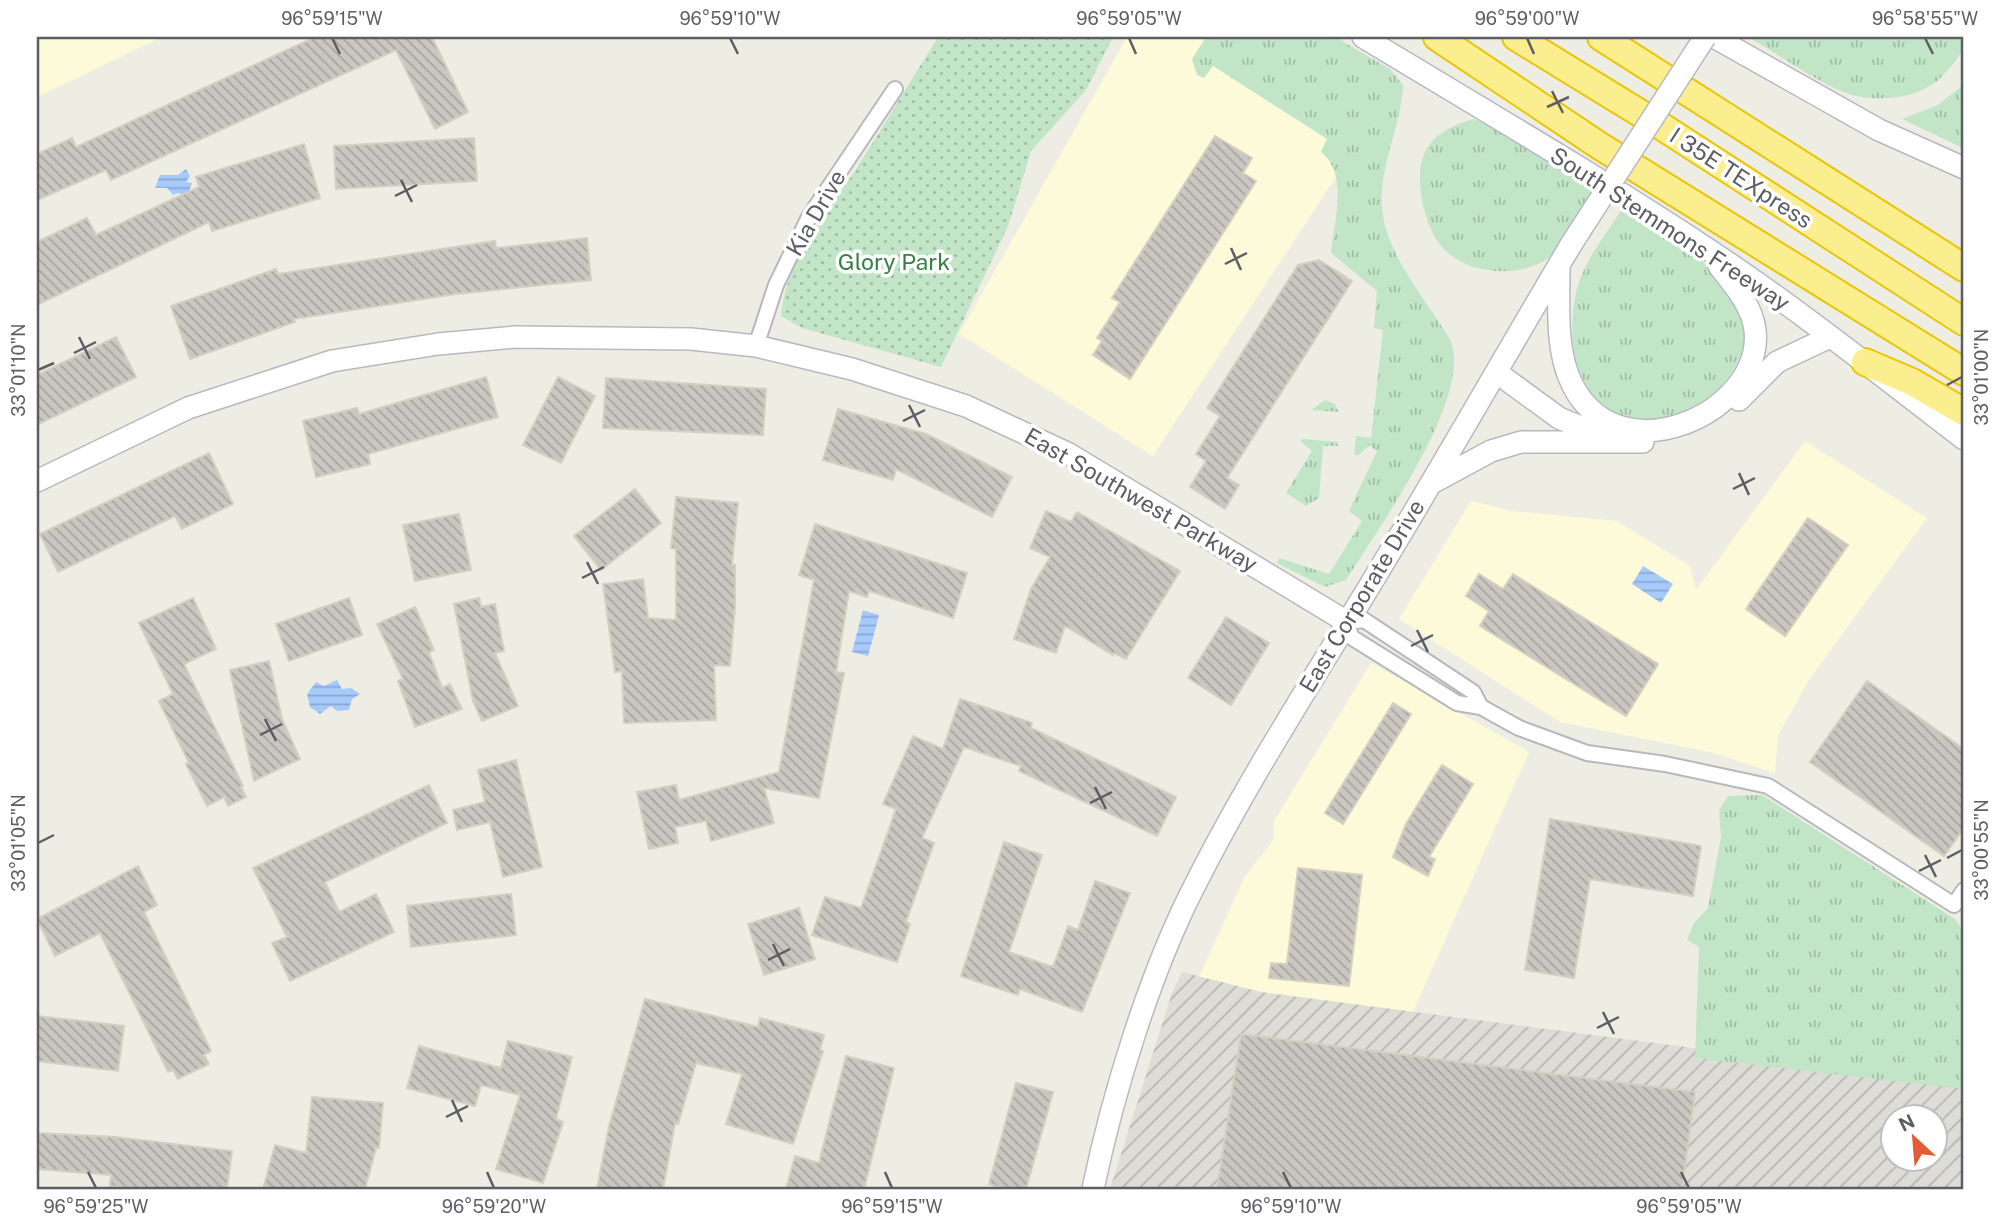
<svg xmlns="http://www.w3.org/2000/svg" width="2001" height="1226" font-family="'Public Sans',sans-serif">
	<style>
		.commercial { fill: #fdfada }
		.industrial { fill: url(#industrial-furrows); fill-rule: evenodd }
		.grass { fill: url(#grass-tufts) }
		.park { fill: url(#park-dots) }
		.water { fill: url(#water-rules) }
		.building { fill: url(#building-back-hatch); stroke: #d3d0c2; stroke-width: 2 }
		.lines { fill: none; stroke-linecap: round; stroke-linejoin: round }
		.street-casing { stroke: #b6b8be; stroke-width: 18 }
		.secondary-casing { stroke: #b7b9c0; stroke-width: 24 }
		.highway-casing { stroke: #ebc507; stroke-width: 30 }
		.street { stroke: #fff; stroke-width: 14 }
		.secondary { stroke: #fff; stroke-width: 21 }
		.highway { stroke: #faee8f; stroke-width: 26 }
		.secondary-bridge-casing { stroke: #b7b9c0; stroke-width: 24; stroke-linecap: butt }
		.secondary-bridge { stroke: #fff; stroke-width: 21 }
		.ticks { fill: none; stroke: #5c5e64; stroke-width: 2.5 }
		.labels { text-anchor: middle; stroke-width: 7; stroke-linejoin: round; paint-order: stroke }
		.street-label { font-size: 23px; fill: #5c5e64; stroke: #fff }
		.park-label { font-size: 23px; fill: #368045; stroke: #fff }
		.neatline { fill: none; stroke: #5c5e64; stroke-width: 2.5 }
		.ticks-label { font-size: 18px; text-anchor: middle; fill: #5c5e64 }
	</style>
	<defs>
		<pattern id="industrial-furrows" width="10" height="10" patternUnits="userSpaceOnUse" patternTransform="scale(1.75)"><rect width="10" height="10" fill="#dddcd6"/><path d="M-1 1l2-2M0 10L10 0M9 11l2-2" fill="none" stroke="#b6b6b1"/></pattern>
		<pattern id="grass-tufts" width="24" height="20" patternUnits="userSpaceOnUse" patternTransform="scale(1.75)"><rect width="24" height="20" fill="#c1e5c6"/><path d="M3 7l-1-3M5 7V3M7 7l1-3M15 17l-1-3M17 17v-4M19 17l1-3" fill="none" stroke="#a0bda4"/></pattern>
		<pattern id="park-dots" width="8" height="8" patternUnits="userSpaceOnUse" patternTransform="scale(1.75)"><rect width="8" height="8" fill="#c1e5c6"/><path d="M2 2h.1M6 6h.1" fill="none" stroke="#a0bda4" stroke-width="1.8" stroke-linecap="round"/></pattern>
		<pattern id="water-rules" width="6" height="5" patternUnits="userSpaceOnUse" patternTransform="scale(1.75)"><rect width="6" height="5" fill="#a6cafc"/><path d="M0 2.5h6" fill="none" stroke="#8aa7d0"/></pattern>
		<pattern id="building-back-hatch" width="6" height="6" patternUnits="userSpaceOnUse" patternTransform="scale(1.75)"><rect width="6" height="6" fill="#cac7c1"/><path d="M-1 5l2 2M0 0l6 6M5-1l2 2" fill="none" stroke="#a7a5a0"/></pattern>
	</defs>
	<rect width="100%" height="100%" fill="#eeede4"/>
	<path class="commercial" d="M37,37H162L37,97Z
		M1127,37H1217L1370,125L1153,456L959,334Z
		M1805,441L1927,518L1809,680L1778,735L1775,773L1710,752L1560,722L1399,619L1471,501L1512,511L1617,521L1690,566L1696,590Z
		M1371,663L1529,752L1413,1012L1261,992L1199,977L1244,878L1274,839V821Z"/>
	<path class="industrial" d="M1182,972L1261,992L1964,1083V1189H1110L1172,993ZM1892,1118H1934V1160H1892Z"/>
	<path class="grass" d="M1206,37H1335L1390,69L1403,85C1401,132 1374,173 1384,221C1392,257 1417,289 1437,319C1441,326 1448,334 1451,342C1473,397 1376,532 1346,580L1325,587L1277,563L1279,558L1329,574L1362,521L1349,511L1377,451L1369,445L1358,456L1354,454L1356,436L1371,438L1383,330L1374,328L1377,291L1331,253C1334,221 1349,174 1321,152L1327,139L1213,66L1204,78L1197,75L1192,59Z
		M1748,37H1964C1964,53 1956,61 1945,73C1926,97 1886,102 1856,96C1826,89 1777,53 1748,37Z
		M1964,84L1963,148L1902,119L1938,105Z
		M1474,119L1502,132L1594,190C1582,211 1570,243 1550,257C1519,280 1461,275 1438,242C1423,220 1413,175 1426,150C1435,133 1457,123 1474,119Z
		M1622,209C1661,232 1704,255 1733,291C1772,341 1716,408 1667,424C1660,426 1648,423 1641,422C1633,421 1621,422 1614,418C1611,416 1606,410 1603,407C1573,377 1567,334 1576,293C1583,262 1605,236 1622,209Z
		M1325,400L1335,404L1339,412L1311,410Z
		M1303,439L1338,442V446H1323L1319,498L1306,506L1286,493L1312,451L1300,441Z
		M1762,795L1955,919L1964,932V1089L1695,1058L1699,947L1687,940L1694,923L1708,908L1721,837L1719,810L1728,796Z"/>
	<path class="park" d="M938,37H1113L1086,90L1031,151L1008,226L941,367L802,328L781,316C786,259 826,215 856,169C884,126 910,81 938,37Z"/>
	<path class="water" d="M186,169L190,176L186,182L192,183L187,197L178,193L173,195L167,188H155L160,175H178Z
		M1643,566L1673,584L1661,603L1632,584Z
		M863,610L879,615L868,656L852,652Z
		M337,680L342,689L351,688L360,694L352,699L349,710L337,711L331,706L320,714L310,707L307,694L316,682L324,686Z"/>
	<path class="building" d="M315,37H432L468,112L435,129L396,50L111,180L106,170L37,200V154L72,138L76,147Z
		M1215,136L1252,158L1243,173L1256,181L1130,379L1093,355L1102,341L1097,338L1120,302L1112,298Z
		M474,138L477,181L336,189L334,146Z
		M304,144L320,198L212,231L209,222L37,305V242L87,218L96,235L199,187L196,177Z
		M587,238L591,280L456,294L294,319L295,322L190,359L171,306L276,269L278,274L495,241L496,248Z
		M1319,260L1352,281L1227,478L1239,485L1225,509L1190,487L1206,461L1196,454L1220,416L1207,408L1298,265Z
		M116,337L136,377L37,425V375Z
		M486,377L498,417L368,454L370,464L316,477L303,421L357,408L359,414Z
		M558,377L595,396L561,463L523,445Z
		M606,378L766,389L763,435L603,428Z
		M838,409L926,434L1012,477L992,517L896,469L893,480L823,460Z
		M209,453L233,504L182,529L175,516L58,572L40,534Z
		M635,489L661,523L601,570L574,536Z
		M676,497L738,503L732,565H735V607L730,666L714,665L716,720L624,723L622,671L615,672L603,584L643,579L648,618L676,620V549L671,548Z
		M1046,511L1071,522L1077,512L1180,571L1126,659L1114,653L1113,655L1065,626L1056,653L1014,639L1031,589L1050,557L1030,548Z
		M459,514L471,570L415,581L403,525Z
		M1808,518L1848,545L1785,636L1746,609Z
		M815,524L967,573L953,618L869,591L867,597L849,591L836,672L844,673L819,798L764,788L774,823L711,841L706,821L675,827L678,843L649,849L637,792L676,785L679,800L779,772L814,580L799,575Z
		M1479,574L1503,589L1513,574L1658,664L1626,716L1480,626L1489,611L1466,596Z
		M193,598L216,649L184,664L243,786L241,787L246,797L228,806L224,797L207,806L186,764L189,763L159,701L173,694L139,623Z
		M349,598L362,635L289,661L276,624Z
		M479,598L481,607L495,604L504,651L495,653L518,706L482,721L473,701L454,604Z
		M415,607L434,650L429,652L442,688L450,684L462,709L415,727L398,681L403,679L377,624Z
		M1226,617L1269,643L1231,705L1188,678Z
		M269,661L282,719L300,759L254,781L230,670Z
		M1867,681L1964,749V828L1944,856L1810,762Z
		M960,699L1032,723L1031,728L1176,797L1157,836L1019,771L1021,766L964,747L922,838L934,843L906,922L910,924L897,962L812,935L825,897L861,908L896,809L883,804L913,736L943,749Z
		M1393,703L1411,714L1343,824L1325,813Z
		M516,760L542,867L503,877L490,822L457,830L453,810L485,802L478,770Z
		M1442,765L1473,784L1429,857L1435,859L1428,876L1393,857L1406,824Z
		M429,785L447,823L325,882L339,912L376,894L394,932L290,981L272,943L287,937L253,868Z
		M1550,819L1701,846L1693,896L1590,879L1574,978L1525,970Z
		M1004,842L1042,855L1009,952L1053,967L1068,926L1078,930L1095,881L1130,893L1082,1012L1020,989L1018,995L961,976Z
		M138,866L157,905L144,912L211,1051L204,1055L209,1064L178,1079L173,1070L168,1072L100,933L55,956L37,919Z
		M1298,868L1362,875L1349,986L1269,978L1271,963L1287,964Z
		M511,894L516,935L411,947L407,906Z
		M799,908L815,959L764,975L748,924Z
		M645,999L758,1027L760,1018L824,1035L820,1050L823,1051L793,1144L726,1124L742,1074L696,1063L678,1124L675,1123L663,1189H597L609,1126Z
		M37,1016L124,1026L118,1071L37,1061Z
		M1241,1034L1695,1092L1682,1189H1217Z
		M508,1041L572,1057L556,1119L563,1122L543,1183L496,1169L520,1095L481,1085L475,1106L407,1088L419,1046L501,1068Z
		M846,1056L894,1068L864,1189H786L795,1156L819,1163Z
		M1016,1083L1053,1092L1026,1189H1005L989,1184Z
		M312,1097L383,1103L379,1148H376L365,1189H263L275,1145L306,1153Z
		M37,1133L116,1137L232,1151L227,1189H139L110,1186L111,1175L37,1169Z"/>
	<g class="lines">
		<defs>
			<path id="street" d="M756,346L776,285L809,217L895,89
				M1481,707L1473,692L1364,620L1347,622L1351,637L1457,703L1481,707L1519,728L1587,753L1665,764L1768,786L1954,905L1964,890"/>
			<path id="secondary" d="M1363,37C1477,106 1592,173 1703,246C1793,305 1878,373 1964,439
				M1714,37L1879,130L1964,168
				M1559,267C1559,304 1555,350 1572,384C1619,479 1764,412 1755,330C1752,305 1733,284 1719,266
				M1496,372L1559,418L1605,437
				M1739,400L1777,362L1830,337
				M37,481L188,408L332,361L438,344L515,337L691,339L756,346L852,369L966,406L1069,454L1347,622
				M1432,483L1491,451L1521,442H1643
				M1093,1189C1113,1093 1150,972 1195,885C1252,772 1322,666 1387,557C1450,453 1510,347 1572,243"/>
			<path id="highway" d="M1437,37L1600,146L1964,372
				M1516,37L1661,126L1964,322
				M1601,37L1964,268
				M1865,362L1912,382L1964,412"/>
		</defs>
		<use href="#street" class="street-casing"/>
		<use href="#secondary" class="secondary-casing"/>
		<use href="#highway" class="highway-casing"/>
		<use href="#street" class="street"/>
		<use href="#secondary" class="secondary"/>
		<use href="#highway" class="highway"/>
		<defs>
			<path id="secondary-bridge" d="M1572,243L1705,37"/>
		</defs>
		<use href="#secondary-bridge" class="secondary-bridge-casing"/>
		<use href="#secondary-bridge" class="secondary-bridge"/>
	</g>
	<path class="ticks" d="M332,38L340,54M730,38L738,54M1129,38L1136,54M1527,38L1534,54M1925,38L1933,54M1552,91L1563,113M1547,107L1569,97M401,180L412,202M395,196L417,185M1231,248L1241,270M1225,264L1247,253M79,337L90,359M74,353L96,342M38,370L54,363M1947,385L1962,377M909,405L920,427M903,421L925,410M1739,473L1749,495M1733,489L1755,478M587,562L598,584M582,578L604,567M1417,630L1428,652M1411,646L1433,635M265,719L276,741M260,735L282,724M1095,787L1106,809M1090,803L1112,792M38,843L54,835M1925,855L1936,877M1947,858L1962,850M1919,871L1941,860M773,944L784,966M768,960L790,949M1603,1012L1614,1034M1597,1028L1619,1017M452,1100L462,1122M446,1117L468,1106M88,1172L96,1188M487,1172L494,1188M885,1172L892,1188M1283,1172L1291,1188M1681,1172L1689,1188"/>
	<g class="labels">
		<g class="street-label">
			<text transform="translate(1741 178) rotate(33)" y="8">I 35E TEXpress</text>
			<text transform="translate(816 213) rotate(-60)" y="8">Kia Drive</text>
			<text transform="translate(1670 229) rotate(33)" y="8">South Stemmons Freeway</text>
			<text transform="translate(1141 500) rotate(30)" y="8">East Southwest Parkway</text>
			<text transform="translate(1362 596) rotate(-59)" y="8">East Corporate Drive</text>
		</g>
		<g class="park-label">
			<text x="894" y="270">Glory Park</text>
		</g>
	</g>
	<rect width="2001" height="1226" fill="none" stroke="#ffffff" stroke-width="77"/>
	<g transform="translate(1914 1138) rotate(334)"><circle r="33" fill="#ffffff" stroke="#bebfc1" stroke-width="2"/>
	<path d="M0-5L12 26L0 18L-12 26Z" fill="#e45c34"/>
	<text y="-10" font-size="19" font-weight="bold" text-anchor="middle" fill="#5c5e64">N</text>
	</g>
	<rect x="38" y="38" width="1924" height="1150" class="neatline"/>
	<g class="ticks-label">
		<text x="332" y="25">96°59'15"W</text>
		<text x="730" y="25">96°59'10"W</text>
		<text x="1129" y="25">96°59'05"W</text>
		<text x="1527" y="25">96°59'00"W</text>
		<text x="1925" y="25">96°58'55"W</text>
		<text transform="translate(19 370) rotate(-90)" y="6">33°01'10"N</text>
		<text transform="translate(1982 377) rotate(-90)" y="6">33°01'00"N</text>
		<text transform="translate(19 843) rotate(-90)" y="6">33°01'05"N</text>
		<text transform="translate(1982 850) rotate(-90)" y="6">33°00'55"N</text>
		<text x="96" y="1213">96°59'25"W</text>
		<text x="494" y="1213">96°59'20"W</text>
		<text x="892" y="1213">96°59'15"W</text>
		<text x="1291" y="1213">96°59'10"W</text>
		<text x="1689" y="1213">96°59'05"W</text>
	</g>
</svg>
